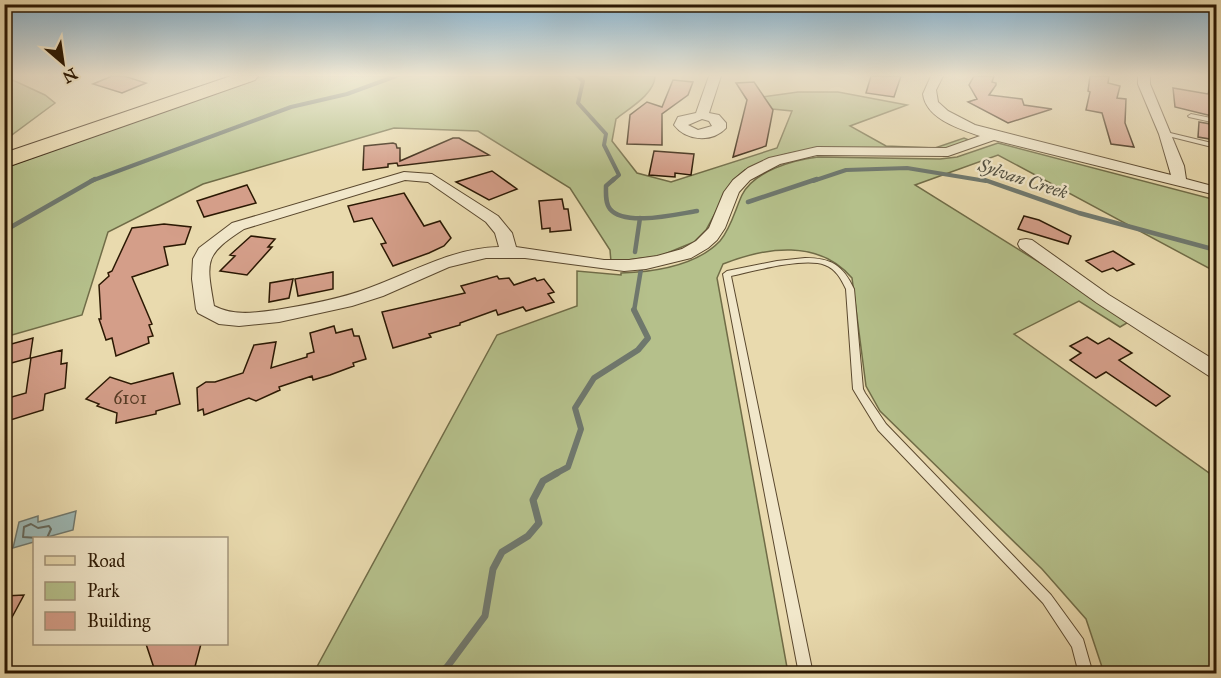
<svg xmlns="http://www.w3.org/2000/svg" width="1221" height="678" font-family="'IM FELL Great Primer',serif">
	<style>
		.green { fill: #b5c08b; stroke: #706c47; stroke-width: 1.5 }
		.water { fill: #9cb8b5; stroke: #6f786e; stroke-width: 1.5 }
		.lines { fill: none; stroke-linecap: round; stroke-linejoin: round }
		.shore { stroke: #64685c; stroke-width: 2 }
		.stream-far3 { stroke: #6f786e; stroke-width: 4 }
		.stream-far2 { stroke: #6f786e; stroke-width: 4.5 }
		.stream-far1 { stroke: #6f786e; stroke-width: 6 }
		.stream { stroke: #6f786e; stroke-width: 7 }
		.building { fill: #d49e89; stroke: #2b1803; stroke-width: 1.5 }
		.lane-casing { stroke: #5a482e; stroke-width: 2 }
		.street-casing { stroke: #5a482e; stroke-width: 2 }
		.primary-casing { stroke: #2b1803; stroke-width: 2 }
		.lane { fill: #f1e7ca; fill-rule: evenodd }
		.street { fill: #f1e7ca; fill-rule: evenodd }
		.primary { fill: #e9daae; fill-rule: evenodd }
		.labels { text-anchor: middle; stroke-width: 4.5; stroke-linejoin: round; paint-order: stroke }
		.far-water-label { font-size: 18px; font-style: italic; fill: #535041; stroke: #f1e7ca }
		.number-label { font-size: 18px; fill: #553a24 }
	</style>
	<rect width="100%" height="100%" fill="#e9daae"/>
	<filter id="stains"><feTurbulence type="fractalNoise" baseFrequency=".00333" numOctaves="4"/><feColorMatrix values="0 0 0 0 .2 0 0 0 0 .09 0 0 0 0 .02 0 0 0 .5 -.17"/></filter>
	<radialGradient id="worn" r=".72"><stop offset=".6" stop-color="#630" stop-opacity="0"/><stop offset="1" stop-color="#630" stop-opacity=".3"/></radialGradient>
	<path class="green" d="M4,76L45,95L55,103L5,140Z
		M263,76H655C655,94 628,109 616,119L612,141L637,173L671,182L777,148L792,111L752,107L747,99L798,92H838L907,105L850,126L886,146L935,148L964,138L971,141L946,149H813L786,154L745,170L733,180L706,230L694,242L660,256L611,262L610,250L570,188L478,131L394,128L203,184L108,232L82,315L5,337L4,168Z
		M998,143L1216,200V272L998,155L915,185L1132,320L1120,327L1079,301L1014,334L1216,478V673H1104L1086,619L1042,569L880,411L866,386L852,278C819,239 766,247 723,264L717,278L788,673L313,674L497,335L577,306V271L621,275V273C654,272 696,266 720,241C731,228 735,210 742,195C754,171 793,160 818,157L940,159L957,157Z"/>
	<path class="water" d="M76,511L73,530L44,538H34V542L13,548L19,522L38,516V522Z"/>
	<g class="lines">
		<path class="shore" d="M38,538L23,537L24,527L31,524L38,528L49,526L51,529L47,538"/>
		<path class="stream-far3" d="M577,76L583,81L578,103L606,134L604,145L619,175L612,181
			M91,181L291,107L347,94L396,76
			M813,181L846,170L907,168L986,181"/>
		<path class="stream-far2" d="M614,179L606,186C606,193 605,203 610,209C625,227 677,214 697,211
			M982,179L1079,213L1216,250
			M748,202L817,179
			M4,231L95,179
			M635,252L640,218
			M634,311L641,269"/>
		<path class="stream-far1" d="M555,474L568,467L581,429L575,408L594,378L638,350L648,338L634,310"/>
		<path class="stream" d="M438,674L447,667L485,616L493,569L502,552L528,536L539,523L533,500L543,481L557,473"/>
	</g>
	<path class="building" d="M112,76H124L146,83L122,93L93,84Z
		M871,76H901L894,97L866,93Z
		M974,76H994L992,82L996,83V85L989,95L1022,99L1024,105L1052,109L1008,123L968,102L977,99L969,85Z
		M1090,76H1109L1108,83L1120,86L1117,98L1126,99L1125,123L1134,147L1111,144L1102,113L1086,110L1090,92L1088,91Z
		M1213,77L1216,78V117L1175,107L1173,88L1208,94Z
		M673,80L693,82L688,95L662,114V145L627,144L630,115L647,102L662,107Z
		M754,82L773,110L766,146L733,157L747,100L736,83Z
		M1199,122L1216,125V140L1198,137Z
		M453,138H459L489,155L398,166L397,163L388,164V167L363,170L364,146L393,143L396,144L397,148H400V161Z
		M654,151L694,154L691,175L675,173V177L649,175Z
		M492,171L517,189L489,200L456,182Z
		M247,185L256,203L204,217L197,201Z
		M404,193L424,226L440,221L451,238L444,246L429,253L393,266L381,244L386,243L372,218L354,222L348,206Z
		M562,199L564,209H568L571,230L550,232V228L542,229L539,201Z
		M1024,216L1039,220L1071,236L1068,244L1018,229Z
		M164,224L191,227L185,244L164,247L168,265L132,277L152,324L149,325L153,336L148,337L149,343L116,356L112,338L106,340L99,319H101L99,285L109,276L108,273L112,271L132,228Z
		M251,236L275,239L268,247H272L247,275L220,271L235,256L230,255Z
		M1113,251L1134,264L1117,271L1113,268L1102,272L1086,261Z
		M333,272V289L298,296L295,279Z
		M497,276L499,279L509,278L514,285L535,278L537,281L544,279L554,292L548,294L554,302L526,311L523,307L498,315L496,310L460,323V325L429,334L431,337L393,348L382,312L465,293L461,286Z
		M293,279L289,298L269,302L270,283Z
		M334,326L336,333L352,329L354,336H359L366,359L353,363L354,366L330,375L313,380L312,376L279,387L280,390L256,401L249,398L204,415L203,409L198,411L197,388L206,382H215L243,373L254,345L276,342L271,368L307,357V354L314,352L310,333Z
		M1087,337L1098,344L1109,338L1132,353L1119,360L1170,396L1156,406L1106,372L1096,378L1070,360L1081,353L1070,346Z
		M33,338L30,358L4,365V346Z
		M62,350L61,364L67,363L65,388L45,394L43,410L4,422L8,398L26,393L31,358Z
		M173,373L180,404L156,411V414L116,423L117,413L97,406L99,404L86,399L110,377L131,384Z
		M24,595L4,632V596Z
		M146,644H201L193,674H156Z"/>
	<g class="lines">
		<defs>
			<path id="lane" d="M1191,114L1216,119V123L1189,117L1188,116Z
				M1166,132L1216,144V148L1164,135V133Z
				M805,258C831,258 843,265 854,289L863,389L865,393L886,424L1051,595L1083,639L1093,674H1079L1072,647L1043,603L878,430L859,399L853,389L846,289C841,279 836,269 825,265C804,257 754,271 731,276L813,674H799L723,274L727,271L777,261Z"/>
			<path id="street" d="M709,76H721L709,113L719,115L726,123V128C712,143 686,141 674,125L678,117L696,113ZM702,119L709,121L712,126L698,130L688,125Z
				M931,76H943L936,90L938,102L948,111L975,125L1171,175L1159,134L1138,84V76H1150V84L1184,166L1186,179L1216,187V195L994,140L948,156L817,155L780,164L750,180L739,192L725,228L717,240L708,248L691,258L646,269L624,271L525,258H486L449,267L383,296L352,306L279,322L239,326L219,324L198,313L196,309L192,279L193,259L199,248L232,223L404,172L432,174L498,216L512,233L516,247L604,260H629L657,256L682,249L696,241L709,228L724,192L733,180L748,168L769,158L817,147L946,148L980,136C960,129 926,119 923,94ZM405,180L428,182L486,222L495,233L499,247C452,248 413,272 369,288C340,299 307,305 276,310C253,313 234,316 214,306C206,260 204,255 244,229Z
				M1026,239L1032,240L1109,295L1216,361V378L1209,376L1097,303L1020,248L1018,244L1020,240Z"/>
			<path id="primary" d="M231,76H258L255,80L4,168V153Z"/>
		</defs>
		<use href="#lane" class="lane-casing"/>
		<use href="#street" class="street-casing"/>
		<use href="#primary" class="primary-casing"/>
		<use href="#lane" class="lane"/>
		<use href="#street" class="street"/>
		<use href="#primary" class="primary"/>
	</g>
	<linearGradient id="sky" x2="0" y2="1"><stop stop-color="#89b6d4"/><stop offset="0.44" stop-color="#f5eedb"/><stop offset="1" stop-color="#f5eedb" stop-opacity="0"/></linearGradient>
	<rect width="1221" height="171" fill="url(#sky)"/>
	<g class="labels">
		<g class="far-water-label">
			<text transform="translate(1023 179) rotate(18)" y="6">Sylvan Creek</text>
		</g>
		<g class="number-label">
			<text x="130" y="404">6101</text>
		</g>
	</g>
	<rect width="1221" height="678" fill="none" stroke="#e9daae" stroke-width="24"/>
	<rect x="6" y="6" width="1209" height="666" fill="none" stroke="#2b1803" stroke-width="3"/>
	<rect x="12" y="12" width="1197" height="654" fill="none" stroke="#2b1803" stroke-width="1.5"/>
	<rect x="33" y="537" width="195" height="108" fill="#f1e7ca" stroke="#a2947a" stroke-width="1.5"/>
	<rect x="45" y="556" width="30" height="9" fill="#e9daae" stroke="#a2947a" stroke-width="1.5"/>
	<text x="87" y="567" font-size="18" fill="#2b1803">Road</text>
	<rect x="45" y="582" width="30" height="18" fill="#b5c08b" stroke="#a2947a" stroke-width="1.5"/>
	<text x="87" y="597" font-size="18" fill="#2b1803">Park</text>
	<rect x="45" y="612" width="30" height="18" fill="#d49e89" stroke="#a2947a" stroke-width="1.5"/>
	<text x="87" y="627" font-size="18" fill="#2b1803">Building</text>
	<g transform="translate(63 63) rotate(151)" stroke="#f1e7ca" stroke-width="4.5" paint-order="stroke">
	<path d="M0-4.5L10 22L0 15L-10 22Z" fill="#2b1803"/>
	<text y="-9" font-size="16" font-weight="bold" text-anchor="middle" fill="#2b1803">N</text>
	</g>
	<rect width="100%" height="100%" filter="url(#stains)"/>
	<rect width="100%" height="100%" fill="url(#worn)"/>
</svg>
